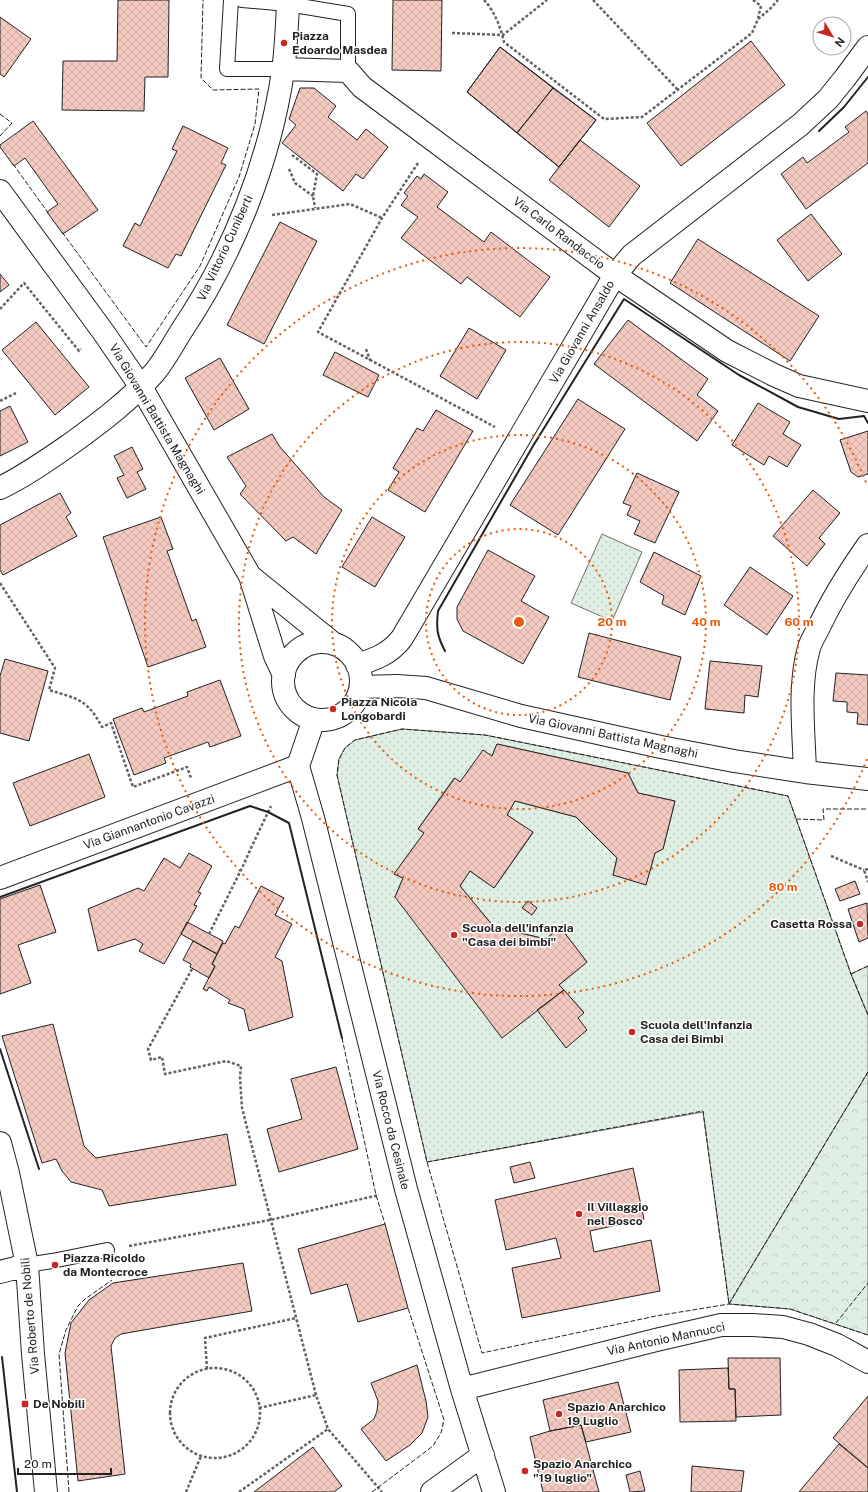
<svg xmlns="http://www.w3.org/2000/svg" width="868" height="1492" font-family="'Public Sans',sans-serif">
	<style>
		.grass { fill: url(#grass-dots); stroke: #6f6f6f; fill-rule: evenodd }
		.forest { fill: url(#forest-crowns); stroke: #6f6f6f }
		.building { fill: url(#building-cross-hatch); stroke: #222 }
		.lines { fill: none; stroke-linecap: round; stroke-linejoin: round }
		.lane-casing { stroke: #222; stroke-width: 16 }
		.street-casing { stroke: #222; stroke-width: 24 }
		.path { stroke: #646464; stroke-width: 2.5; stroke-dasharray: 3 2; stroke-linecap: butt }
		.lane { stroke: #fff; stroke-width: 14 }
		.street { stroke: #fff; stroke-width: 22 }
		.fence { stroke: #222; stroke-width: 1; stroke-dasharray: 5 2; stroke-linecap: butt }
		.wall { stroke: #222; stroke-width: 2 }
		.ring { fill: none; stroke: #e8590c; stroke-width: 2; stroke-dasharray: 2 4 }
		.poi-dot { fill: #c62828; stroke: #fff; stroke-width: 1.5 }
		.labels { text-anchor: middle; stroke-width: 3; stroke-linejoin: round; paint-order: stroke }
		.poi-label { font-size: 12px; font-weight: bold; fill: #222; stroke: #fff; text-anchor: start }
		.street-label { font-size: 12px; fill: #222; stroke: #fff }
		.centre { fill: #e8590c; stroke: #fff; stroke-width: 2 }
		.ring-label { font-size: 12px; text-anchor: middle; font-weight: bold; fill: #e8590c; stroke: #fff; stroke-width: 3; stroke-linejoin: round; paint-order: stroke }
	</style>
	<defs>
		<pattern id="grass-dots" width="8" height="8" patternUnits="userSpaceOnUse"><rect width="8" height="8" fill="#e0efe3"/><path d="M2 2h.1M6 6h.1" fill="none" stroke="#c0cdc2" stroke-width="1.8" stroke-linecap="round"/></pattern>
		<pattern id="forest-crowns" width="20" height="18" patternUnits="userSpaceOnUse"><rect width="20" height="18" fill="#e0efe3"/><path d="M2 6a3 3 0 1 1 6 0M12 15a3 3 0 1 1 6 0" fill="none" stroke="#c0cdc2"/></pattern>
		<pattern id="building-cross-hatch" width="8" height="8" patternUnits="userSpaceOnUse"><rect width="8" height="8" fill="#f3c9c0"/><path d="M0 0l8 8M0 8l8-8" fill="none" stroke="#d0aca5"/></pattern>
	</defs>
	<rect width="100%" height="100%" fill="#fff"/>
	<path class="grass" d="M602,534L642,552L612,621L571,603Z
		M402,729L485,735L788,796L851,974L868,1015V1072L729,1304L703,1112L427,1162L337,775L339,759L345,748L355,740ZM497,744L628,773L638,793L675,801L663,849L655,853L646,884L613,875L617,858L576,817L515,801L507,815L533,833L494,888L470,871L460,886L494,927L546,939L560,927L587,962L559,985L584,1012L578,1018L537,1010L395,897L403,878L394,874L424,833L418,829L454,778L460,782L492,756Z"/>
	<path class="forest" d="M868,966V1015L851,974Z
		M868,1072V1335L790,1309L729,1304Z"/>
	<path class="building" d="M118,0H169L168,77H145L144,111L62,110L63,61H117Z
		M393,0H442L441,71L392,70Z
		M0,17L31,39L4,77L0,74Z
		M751,41L785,85L681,166L647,123Z
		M500,47L596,120L559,167L467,92Z
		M500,47L553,88L517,133L467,92Z
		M300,88H314L336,106L328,117L357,140L366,129L388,147L363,179L356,174L343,191L282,143L296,125L289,119Z
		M553,88L596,120L559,167L517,133Z
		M866,111L868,114V163L806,209L781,174L803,157L807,163L849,132L845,127Z
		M33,121L98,210L63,234L47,212L58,204L25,158L14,166L0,147V145Z
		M183,126L228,148L221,163L226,165L181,256L176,254L168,268L123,246L135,223L140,226L177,151L172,149Z
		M580,140L640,186L609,227L549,180Z
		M424,174L448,192L437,207L484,242L491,232L550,277L520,317L467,277L461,284L401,238L418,217L401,205L408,196L404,193L417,176L421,179Z
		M811,214L842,254L808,281L777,240Z
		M280,222L317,241L264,344L227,325Z
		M698,239L819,316L790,361L670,283Z
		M0,274L9,285L0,292Z
		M628,320L708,379L697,395L718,411L697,441L594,364Z
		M36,322L89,387L55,415L2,350Z
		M469,328L506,350L477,399L440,376Z
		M335,352L379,375L368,397L323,375Z
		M220,358L249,409L214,430L185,378Z
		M578,399L625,429L558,535L510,505Z
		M758,403L790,422L783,434L801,445L787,467L769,456L764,465L732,445Z
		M10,406L28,442L0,456V411Z
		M436,410L473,431L425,512L388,490L399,472L393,468L417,428L423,431Z
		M868,431V474L858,477L851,472L840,440Z
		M272,434L280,447L324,497L342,510L316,554L293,537L286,541L240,494L246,486L227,457Z
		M132,447L143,469L137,472L146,489L127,498L117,478L124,475L114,456Z
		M637,473L679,492L655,543L634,534L640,521L627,515L631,506L623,503Z
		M813,490L840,513L819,538L825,544L807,566L773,536Z
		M60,493L71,513L66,517L77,536L3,575L0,570V525Z
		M161,517L173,549L167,551L192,621L196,619L206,647L148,667L103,537Z
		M372,517L405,537L375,587L342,567Z
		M488,550L535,576L521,601L549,617L523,664L463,631L457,619V607Z
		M654,552L701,576L685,615L662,604L664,596L640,582Z
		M750,567L793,596L767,635L724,605Z
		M589,633L681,657L670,700L578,677Z
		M5,659L48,671L29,741L0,733V676Z
		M710,661L762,666L758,697L745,695L744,713L705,709Z
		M836,673L868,675V725L857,724L858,713L847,712V702L833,701Z
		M220,680L241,736L210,747L208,742L164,758L166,763L134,775L113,719L142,708L144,712L188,696L187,692Z
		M497,744L628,773L638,793L675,801L663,849L655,853L646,885L613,875L617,858L576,817L515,801L507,815L533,832L494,888L470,871L460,886L494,927L546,939L560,927L587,962L559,985L564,990L502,1038L395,897L403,878L394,874L424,833L418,829L455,778L460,782L483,750L492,756Z
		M89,754L105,797L30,826L13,783Z
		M189,853L212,866L198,892L201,893L194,905L197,906L164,964L139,951L143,944L135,939L98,951L88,909L138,888L144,891L164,858L180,868Z
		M855,881L860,894L840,901L835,889Z
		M40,885L56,932L18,945L31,983L0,994V899Z
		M261,886L284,898L275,915L292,924L275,957L282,961L293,1017L249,1031L244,1009L228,1003L230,1000L209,987L207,991L203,989L215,966L212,964L223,943L225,944L226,942L235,926L239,928Z
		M528,901L537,908L532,915L522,908Z
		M867,903L868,938L859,942L848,909Z
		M187,922L223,941L217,954L181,934Z
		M193,941L217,954L212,964L215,966L209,978L190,967L191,964L183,960Z
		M564,990L584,1013L578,1018L587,1030L566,1048L537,1010Z
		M53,1024L84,1146L96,1158L227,1134L236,1185L109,1206L102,1190L71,1182L62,1171L56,1159L42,1163L2,1036Z
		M336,1067L358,1149L279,1172L267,1129L302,1119L291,1079Z
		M530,1162L535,1178L514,1183L510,1167Z
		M633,1168L644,1219L590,1231L594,1252L651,1240L660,1291L522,1318L512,1268L561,1258L556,1238L506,1250L495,1200Z
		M385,1224L408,1308L358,1322L347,1284L311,1294L298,1249Z
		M243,1263L252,1311L121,1334L115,1338L111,1346L125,1474L78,1481L65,1353L71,1323L89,1300L113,1283Z
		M728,1358H780L781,1415L736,1417L735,1389H729Z
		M417,1365L426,1401L428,1417L422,1433L410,1445L386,1461L361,1429L374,1419L377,1411L378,1401L371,1383Z
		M728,1368L729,1389H735L736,1421L680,1422L679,1370Z
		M618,1382L631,1432L586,1442L581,1425L550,1431L543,1400Z
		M868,1396V1468L833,1438Z
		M581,1425L599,1492H543L530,1437L550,1431Z
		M839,1444L868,1468V1492H799Z
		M313,1447L342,1486L334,1492H254Z
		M692,1466L744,1471L741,1492H691Z
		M640,1471L645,1491L630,1492L626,1475Z"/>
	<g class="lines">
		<defs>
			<path id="lane" d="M231,0L227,69H283
				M242,0L288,4L348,14V71
				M27,1265L52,1261L107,1250"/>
			<path id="street" d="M283,69L348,71L362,87L615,275L727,351L774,375L799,386L868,401
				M0,191L104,333L141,387L250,576L275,656L284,675
				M0,488C25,476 49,459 72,443C101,422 130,400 154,373C165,360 173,344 182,330C233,254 270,161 283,71C286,49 287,26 288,4L287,0
				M250,576L334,644
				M283 681a39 39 0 1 1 78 0a39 39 0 1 1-78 0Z
				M357,665C375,659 390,654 402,638L615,275L632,255L800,125L828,99L845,78L868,47
				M361,687L397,686L426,688L521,716L661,747L734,761L805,772L868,779
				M298,766L313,818L406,1189L462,1389L494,1492
				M298,766L314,719
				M805,772C804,734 798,685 809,648C811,641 815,635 818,629C832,599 849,572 868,545
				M0,878L298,766
				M0,1143L8,1173L27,1265L33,1354L46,1492
				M0,1272L27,1265
				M462,1389L656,1340L721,1325H753L783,1327L809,1334L837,1345L868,1362
				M432,1492L483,1455"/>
		</defs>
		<use href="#lane" class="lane-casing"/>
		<use href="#street" class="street-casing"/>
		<path class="path" d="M484,0C494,10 501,28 504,42L604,119L642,117L752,33L758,19L770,9L778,0
			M593,0L678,90
			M753,0L761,6L758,18
			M452,33L503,35L547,0
			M292,155L317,174L313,196L315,208
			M418,163L382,218L318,332L495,427
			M289,169L295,183L313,196
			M272,215L350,204L382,218
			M0,309L24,283L79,351L81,349
			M366,349L370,360
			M0,401L16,393
			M0,583L55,668L49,690C78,699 87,699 102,727L111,723L133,787L187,767L191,778
			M831,856L864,870
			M868,869L864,870L868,882
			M209,934L243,866L251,848L271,806
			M192,969L148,1049L151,1060L162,1057L165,1074L226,1061L241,1066L240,1077L242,1108L316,1395L328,1429L382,1492
			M129,1246L270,1220L379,1195
			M170 1413a45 45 0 1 1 90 0a45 45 0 1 1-90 0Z
			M207,1369L205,1338L296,1318
			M259,1408L316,1395
			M186,1492L201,1456
			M239,1492L328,1429"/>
		<use href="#lane" class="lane"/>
		<use href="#street" class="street"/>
		<path class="fence" d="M0,114L12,123L0,136
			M13,164L49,214
			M62,232L146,347L200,266L239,177L255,124L259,89L213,90L201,78L203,0
			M796,819L824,820L823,809H868
			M851,974L868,966
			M868,1015L851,974L788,796L485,735L402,729L355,740L345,748L339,759L337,775L427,1162L482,1353L656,1316L729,1304L790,1309L868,1335
			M342,1038L376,1195L385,1224
			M427,1162L703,1111L729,1304
			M729,1304L868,1072
			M836,1323L868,1283
			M69,1492L59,1354L66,1330L78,1306L85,1299L112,1280
			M372,1492L433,1446L441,1433L444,1420L408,1308"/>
		<path class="wall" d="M819,131L844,107L868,77
			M445,651C437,636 436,628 438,611L533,446L624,299L739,375L798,407L839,419L864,416L868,423
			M0,897L250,806L268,812L289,823L342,1038
			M0,1049L39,1169
			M2,1357L17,1492"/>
	</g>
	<g class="ring">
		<circle cx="519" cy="622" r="93"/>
		<circle cx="519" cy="622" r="187"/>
		<circle cx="519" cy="622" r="280"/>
		<path d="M867 759A374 374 0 1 1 867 485"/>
	</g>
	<g class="poi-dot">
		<circle cx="284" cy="43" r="4"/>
		<circle cx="333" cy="709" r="4"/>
		<circle cx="860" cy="924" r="4"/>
		<circle cx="454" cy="935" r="4"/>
		<circle cx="632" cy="1032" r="4"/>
		<circle cx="579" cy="1214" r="4"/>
		<circle cx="55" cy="1265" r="4"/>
		<rect x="21" y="1400" width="8" height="8" rx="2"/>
		<circle cx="559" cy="1414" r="4"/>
		<circle cx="525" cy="1471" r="4"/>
	</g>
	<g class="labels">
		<g class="poi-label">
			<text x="292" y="40">Piazza<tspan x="292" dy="14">Edoardo Masdea</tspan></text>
			<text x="341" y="706">Piazza Nicola<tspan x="341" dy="14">Longobardi</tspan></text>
			<text x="852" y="928" text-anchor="end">Casetta Rossa</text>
			<text x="462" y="932">Scuola dell'infanzia<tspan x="462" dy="14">"Casa dei bimbi"</tspan></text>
			<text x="640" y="1029">Scuola dell'Infanzia<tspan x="640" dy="14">Casa dei Bimbi</tspan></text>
			<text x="587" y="1211">Il Villaggio<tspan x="587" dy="14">nel Bosco</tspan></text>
			<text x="63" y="1262">Piazza Ricoldo<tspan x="63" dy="14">da Montecroce</tspan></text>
			<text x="33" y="1408">De Nobili</text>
			<text x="567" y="1411">Spazio Anarchico<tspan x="567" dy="14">19 Luglio</tspan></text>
			<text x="533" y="1468">Spazio Anarchico<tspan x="533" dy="14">"19 luglio"</tspan></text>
		</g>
		<g class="street-label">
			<text transform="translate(559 233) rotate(37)" y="4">Via Carlo Randaccio</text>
			<text transform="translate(225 248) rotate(-65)" y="4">Via Vittorio Cuniberti</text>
			<text transform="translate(582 332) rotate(-60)" y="4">Via Giovanni Ansaldo</text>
			<text transform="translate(157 419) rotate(59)" y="4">Via Giovanni Battista Magnaghi</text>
			<text transform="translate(613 736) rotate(12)" y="4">Via Giovanni Battista Magnaghi</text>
			<text transform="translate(149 822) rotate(-20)" y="4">Via Giannantonio Cavazzi</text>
			<text transform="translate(391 1130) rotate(76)" y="4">Via Rocco da Cesinale</text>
			<text transform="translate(30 1316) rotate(-95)" y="4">Via Roberto de Nobili</text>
			<text transform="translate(666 1339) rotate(-12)" y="4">Via Antonio Mannucci</text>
		</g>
	</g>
	<circle cx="519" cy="622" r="6" class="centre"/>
	<g class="ring-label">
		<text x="612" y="626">20 m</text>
		<text x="706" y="626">40 m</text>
		<text x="799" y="626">60 m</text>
		<text x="783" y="891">80 m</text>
	</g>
	<g transform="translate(832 36) rotate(128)"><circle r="19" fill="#ffffff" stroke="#a7a7a7"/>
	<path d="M0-3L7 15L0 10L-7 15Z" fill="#c62828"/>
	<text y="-6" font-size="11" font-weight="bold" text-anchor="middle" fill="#222222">N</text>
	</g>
	<path d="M18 1468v6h93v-6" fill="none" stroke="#222222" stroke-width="2"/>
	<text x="24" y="1468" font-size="12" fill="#222222" stroke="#ffffff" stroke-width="3" paint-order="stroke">20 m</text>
</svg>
